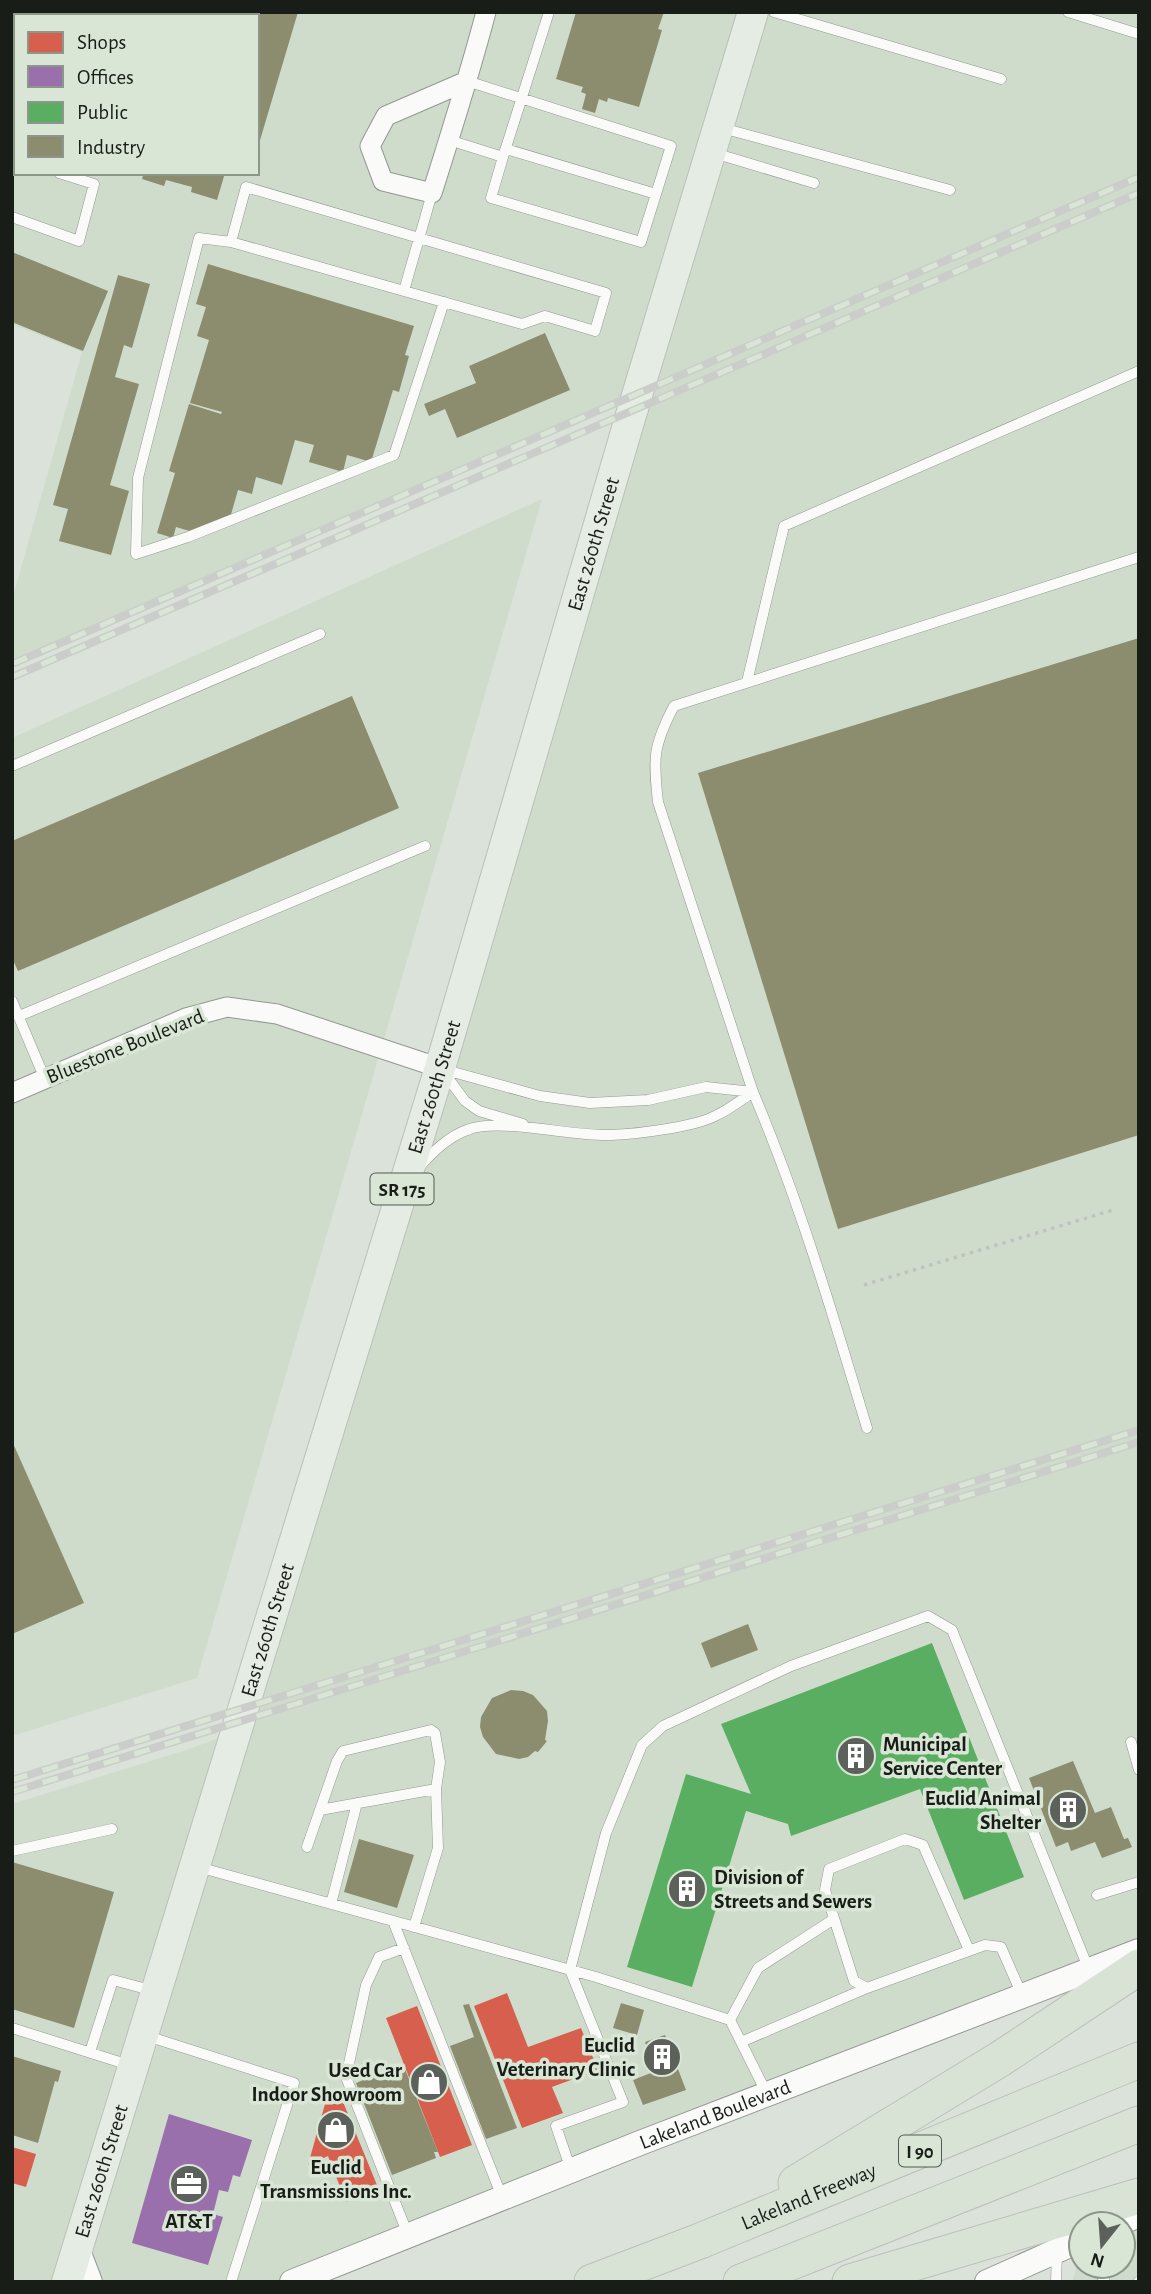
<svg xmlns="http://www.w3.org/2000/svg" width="1151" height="2294" font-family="'Alegreya Sans',sans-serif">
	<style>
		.built { fill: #cfdccc; fill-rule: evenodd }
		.shops { fill: #d6604d }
		.offices { fill: #9970ab }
		.public { fill: #5aae61 }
		.industry { fill: #8c8c6e }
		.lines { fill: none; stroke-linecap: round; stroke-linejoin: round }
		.service-casing { stroke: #939892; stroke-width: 11 }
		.minor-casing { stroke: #939892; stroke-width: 21 }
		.tertiary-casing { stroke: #939892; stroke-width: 26 }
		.primary-casing { stroke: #bbbfba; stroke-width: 32 }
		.motorway-casing { stroke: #bbbfba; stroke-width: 37 }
		.path { stroke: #c0c2c0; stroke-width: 3.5; stroke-dasharray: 3.5 5; stroke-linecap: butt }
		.service { stroke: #fafbf9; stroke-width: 10 }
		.minor { stroke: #fafbf9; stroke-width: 19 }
		.tertiary { stroke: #fafbf9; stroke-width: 24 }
		.primary { stroke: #e5ece3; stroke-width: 30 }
		.motorway { stroke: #d8e3d6; stroke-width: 35 }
		.rail-casing { stroke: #cbcdca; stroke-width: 8 }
		.rail { stroke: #d9e6d6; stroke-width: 5; stroke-dasharray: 16; stroke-linecap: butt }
		.labels { text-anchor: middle; stroke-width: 7; stroke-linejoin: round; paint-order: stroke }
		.shield { fill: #d9e6d6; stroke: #525950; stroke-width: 2 }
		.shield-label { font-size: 19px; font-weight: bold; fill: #181d17 }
		.street-label { font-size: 21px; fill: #181d17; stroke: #d9e6d6 }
		.poi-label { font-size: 21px; font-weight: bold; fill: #181d17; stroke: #d9e6d6; text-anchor: end }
	</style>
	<rect width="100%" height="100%" fill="#dbe2da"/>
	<path class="built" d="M12,12H1139V1951L292,2282H12V1804L186,1750L236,1732L639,394L12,664V600L82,352L12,324ZM16,16H257V173H16Z
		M542,499L197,1678L12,1736V738Z
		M1139,2215V2282H1072L1081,2251V2266H1123V2224Z"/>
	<path class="shops" d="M507,1993L528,2047L581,2028L598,2070L552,2087L563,2113L522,2128L474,2006Z
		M417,2006L472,2145L440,2157L386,2018Z
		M341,2097L379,2190L346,2202L328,2156L308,2165L325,2104Z
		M12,2147L36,2154L26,2187L12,2183Z"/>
	<path class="offices" d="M169,2114L252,2140L240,2177L233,2175L228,2192L219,2190L213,2214L223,2217L208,2265L132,2243Z"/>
	<path class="public" d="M932,1643L1024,1877L964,1900L920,1789L791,1836L788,1824L746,1811L692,1987L627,1967L686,1774L751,1794L721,1724Z"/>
	<path class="industry" d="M12,12H170L169,16H16V130L12,129Z
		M223,12H298L258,147L257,16H222Z
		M576,12H664L658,29L662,30L639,107L608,98L607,102L599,99L595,113L582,109L586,94L581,92L583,87L556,79Z
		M144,173H225L217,200L191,192L192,187L166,180L164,186L142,179Z
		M12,252L108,291L83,351L12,322Z
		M208,264L414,326L405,355L409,356L399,392L393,390L371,462L347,455L343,472L309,462L314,445L295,440L282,485L256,477L252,494L238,490L230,518L193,532L176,527L173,538L157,533L175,473L169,471L189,404L221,414L222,412L190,403L209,340L197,336L206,307L196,304Z
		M118,275L150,284L132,348L124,345L115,377L139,384L110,485L129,491L111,555L59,541L68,509L53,505Z
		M545,333L570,390L457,438L445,409L429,416L424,404L476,383L469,366Z
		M1139,638V1135L838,1229L698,773Z
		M352,696L399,808L18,971L12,958V841Z
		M12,1441L84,1603L12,1634Z
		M748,1624L758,1650L711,1668L701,1643Z
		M511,1690L523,1691L533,1695L547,1711L548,1721L545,1740L547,1741L538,1752L535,1751L528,1757L519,1759L496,1754L483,1737L480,1727L481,1717L492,1698Z
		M1073,1761L1095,1813L1111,1807L1124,1839L1128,1838L1132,1847L1102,1858L1095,1842L1071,1851L1068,1842L1056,1847L1029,1778Z
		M359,1839L414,1855L397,1908L344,1892Z
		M12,1862L114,1892L74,2028L12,2009Z
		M621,2003L644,2010L637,2035L613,2028Z
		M469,2004L517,2128L486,2139L450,2046L474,2037L463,2005Z
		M665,2035L686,2090L643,2105L633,2080L656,2071L645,2042Z
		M12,2056L61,2071L58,2082L55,2081L38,2143L12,2135Z
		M403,2064L438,2152H434L436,2158L392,2175L356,2083Z"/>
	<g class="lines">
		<defs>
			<path id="service" d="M774,12L1001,79
				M1068,12L1139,34
				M467,81L671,146L641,242L491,198L503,157
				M722,128L950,190
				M449,140L503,157L549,12
				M506,149L656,194
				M714,153L814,183
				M12,159L16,160
				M12,217L79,241L94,184L59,173
				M231,242L199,238L138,478L136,554L188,537L394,455L444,302
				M404,291L231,242L246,187L606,293L595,331L545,316L522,324L404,291C413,258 423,226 432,193
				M747,682L784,526L1139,371
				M12,766L320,634
				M12,1001L45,1079
				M19,1016L425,846
				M442,1069L540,1096L590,1103L648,1100L706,1087L753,1092
				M445,1074L465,1101L479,1111L523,1124
				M420,1166C434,1151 448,1137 467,1130C499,1117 572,1137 611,1135C636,1134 696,1127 717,1115C730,1109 741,1100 753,1092
				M867,1428C833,1315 799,1200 753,1092L658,802C653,758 653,746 674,706L1139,557
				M1131,1742L1139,1770
				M320,1810L436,1789
				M307,1847L337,1761L343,1751L431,1730L435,1733L440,1762L436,1789L438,1848L414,1927
				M12,1851L112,1829
				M198,1867L596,1977L730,2020L767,2094
				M1097,1895L1139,1882
				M331,1904L357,1803
				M393,1921L502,2197
				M404,1948L379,1957L366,1985L346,2077L408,2235
				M969,1950L923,1845L905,1839L829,1869L825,1890L854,1981L867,1988L985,1945L1001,1947L1022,1995
				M730,2020L758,1968L834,1919
				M12,2028L129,2065
				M147,2036L294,2083L231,2282
				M741,2042L867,1988
				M90,2052L113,1980L154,1991
				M571,2170L556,2126L623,2102L570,1970L606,1833L642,1745L663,1726L791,1666L928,1616L952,1630L1089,1970
				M1097,2266L1105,2282
				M1056,2282L1057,2251
				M1138,2282H1139"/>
			<path id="minor" d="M467,81L386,116L370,146L383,181L432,193C451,133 470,73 486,12
				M12,1093L186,1018L227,1007L277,1014L440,1068"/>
			<g id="tertiary">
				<path d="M1118,2224L1139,2215"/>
				<path d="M77,2248L90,2282"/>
				<path id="s1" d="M292,2282L640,2143L1139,1951"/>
				<path d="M987,2282L1081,2240"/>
			</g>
			<g id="primary">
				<path id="s2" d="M67,2282L440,1068L628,425L753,12"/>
			</g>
			<g id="motorway">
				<path d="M796,2183L1000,2059L1139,1967"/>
				<path id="s3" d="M592,2282L700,2241L1139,2060"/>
				<path d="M741,2282L1139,2124"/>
				<path d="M850,2282L1139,2196"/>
			</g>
		</defs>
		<use href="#service" class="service-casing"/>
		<use href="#minor" class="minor-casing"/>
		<use href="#tertiary" class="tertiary-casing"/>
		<use href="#primary" class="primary-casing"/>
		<use href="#motorway" class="motorway-casing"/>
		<path class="path" d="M864,1285L1113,1210"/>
		<use href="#service" class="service"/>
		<use href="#minor" class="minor"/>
		<use href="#tertiary" class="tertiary"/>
		<use href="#primary" class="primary"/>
		<use href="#motorway" class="motorway"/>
		<defs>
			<path id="rail" d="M12,664L1139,177
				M12,677L1139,193
				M12,1780L1139,1430
				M12,1792L1139,1442"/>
		</defs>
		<use href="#rail" class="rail-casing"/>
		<use href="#rail" class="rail"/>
	</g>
	<defs>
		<symbol id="building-disc" viewBox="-11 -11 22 22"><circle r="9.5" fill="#5c625b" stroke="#d9e6d6"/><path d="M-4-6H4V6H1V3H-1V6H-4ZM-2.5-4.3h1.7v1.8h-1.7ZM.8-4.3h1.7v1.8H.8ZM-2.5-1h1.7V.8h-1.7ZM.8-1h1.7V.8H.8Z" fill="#fff"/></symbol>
		<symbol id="shop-disc" viewBox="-11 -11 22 22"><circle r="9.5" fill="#5c625b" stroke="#d9e6d6"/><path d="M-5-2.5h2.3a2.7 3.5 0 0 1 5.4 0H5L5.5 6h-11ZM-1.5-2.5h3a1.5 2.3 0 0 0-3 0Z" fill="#fff"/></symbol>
		<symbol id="office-disc" viewBox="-11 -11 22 22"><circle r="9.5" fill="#5c625b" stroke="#d9e6d6"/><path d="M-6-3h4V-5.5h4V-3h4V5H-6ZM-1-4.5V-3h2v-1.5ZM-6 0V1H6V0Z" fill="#fff"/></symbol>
	</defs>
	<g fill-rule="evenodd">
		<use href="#building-disc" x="834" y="1734" width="44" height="44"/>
		<use href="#building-disc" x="1046" y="1788" width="44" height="44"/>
		<use href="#building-disc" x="665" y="1867" width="44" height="44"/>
		<use href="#building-disc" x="640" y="2035" width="44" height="44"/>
		<use href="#shop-disc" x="407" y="2060" width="44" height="44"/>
		<use href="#shop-disc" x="314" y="2108" width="44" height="44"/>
		<use href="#office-disc" x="167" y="2162" width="44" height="44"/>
	</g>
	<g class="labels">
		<g class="shield">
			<rect x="370.5" y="1173.5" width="63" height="31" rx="5"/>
			<rect x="899" y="2135.5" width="42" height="31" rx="5"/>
		</g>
		<g class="shield-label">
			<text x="402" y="1196">SR 175</text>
			<text x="920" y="2158">I 90</text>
		</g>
		<g class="street-label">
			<text dy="7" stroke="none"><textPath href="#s2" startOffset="1816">East 260th Street</textPath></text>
			<text transform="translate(125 1046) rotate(-22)" y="7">Bluestone Boulevard</text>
			<text dy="7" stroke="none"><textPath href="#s2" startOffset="1250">East 260th Street</textPath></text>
			<text dy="7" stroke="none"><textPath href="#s2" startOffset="682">East 260th Street</textPath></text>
			<text dy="7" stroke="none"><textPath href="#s1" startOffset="455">Lakeland Boulevard</textPath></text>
			<text dy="7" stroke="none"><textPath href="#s2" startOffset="116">East 260th Street</textPath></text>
			<text dy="7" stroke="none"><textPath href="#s3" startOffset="233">Lakeland Freeway</textPath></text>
		</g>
		<g class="poi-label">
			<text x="883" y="1751" text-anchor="start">Municipal<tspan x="883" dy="24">Service Center</tspan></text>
			<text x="1041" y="1805">Euclid Animal<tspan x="1041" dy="24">Shelter</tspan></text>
			<text x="714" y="1884" text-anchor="start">Division of<tspan x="714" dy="24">Streets and Sewers</tspan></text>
			<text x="635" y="2052">Euclid<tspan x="635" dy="24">Veterinary Clinic</tspan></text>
			<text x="402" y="2077">Used Car<tspan x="402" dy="24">Indoor Showroom</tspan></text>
			<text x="336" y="2174" text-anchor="middle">Euclid<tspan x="336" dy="24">Transmissions Inc.</tspan></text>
			<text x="189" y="2228" text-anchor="middle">AT&amp;T</text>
		</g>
	</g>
	<rect width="1151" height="2294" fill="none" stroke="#181d17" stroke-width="28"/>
	<rect x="14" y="14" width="245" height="161" fill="#d9e6d6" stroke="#8c968a" stroke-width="2"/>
	<rect x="28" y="32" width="35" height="21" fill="#d6604d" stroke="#8c968a" stroke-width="2"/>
	<text x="77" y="49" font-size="21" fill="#181d17">Shops</text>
	<rect x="28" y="66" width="35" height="21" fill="#9970ab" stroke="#8c968a" stroke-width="2"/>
	<text x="77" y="84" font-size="21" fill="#181d17">Offices</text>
	<rect x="28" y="102" width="35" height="21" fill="#5aae61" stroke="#8c968a" stroke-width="2"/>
	<text x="77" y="119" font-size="21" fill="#181d17">Public</text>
	<rect x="28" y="136" width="35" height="21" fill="#8c8c6e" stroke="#8c968a" stroke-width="2"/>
	<text x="77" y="154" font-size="21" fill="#181d17">Industry</text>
	<g transform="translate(1102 2245) rotate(197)"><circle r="33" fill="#d9e6d6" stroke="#8c968a" stroke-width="2"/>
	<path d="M0-5L12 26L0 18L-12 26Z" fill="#5c625b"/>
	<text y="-10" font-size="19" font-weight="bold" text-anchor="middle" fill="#181d17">N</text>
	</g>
</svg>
